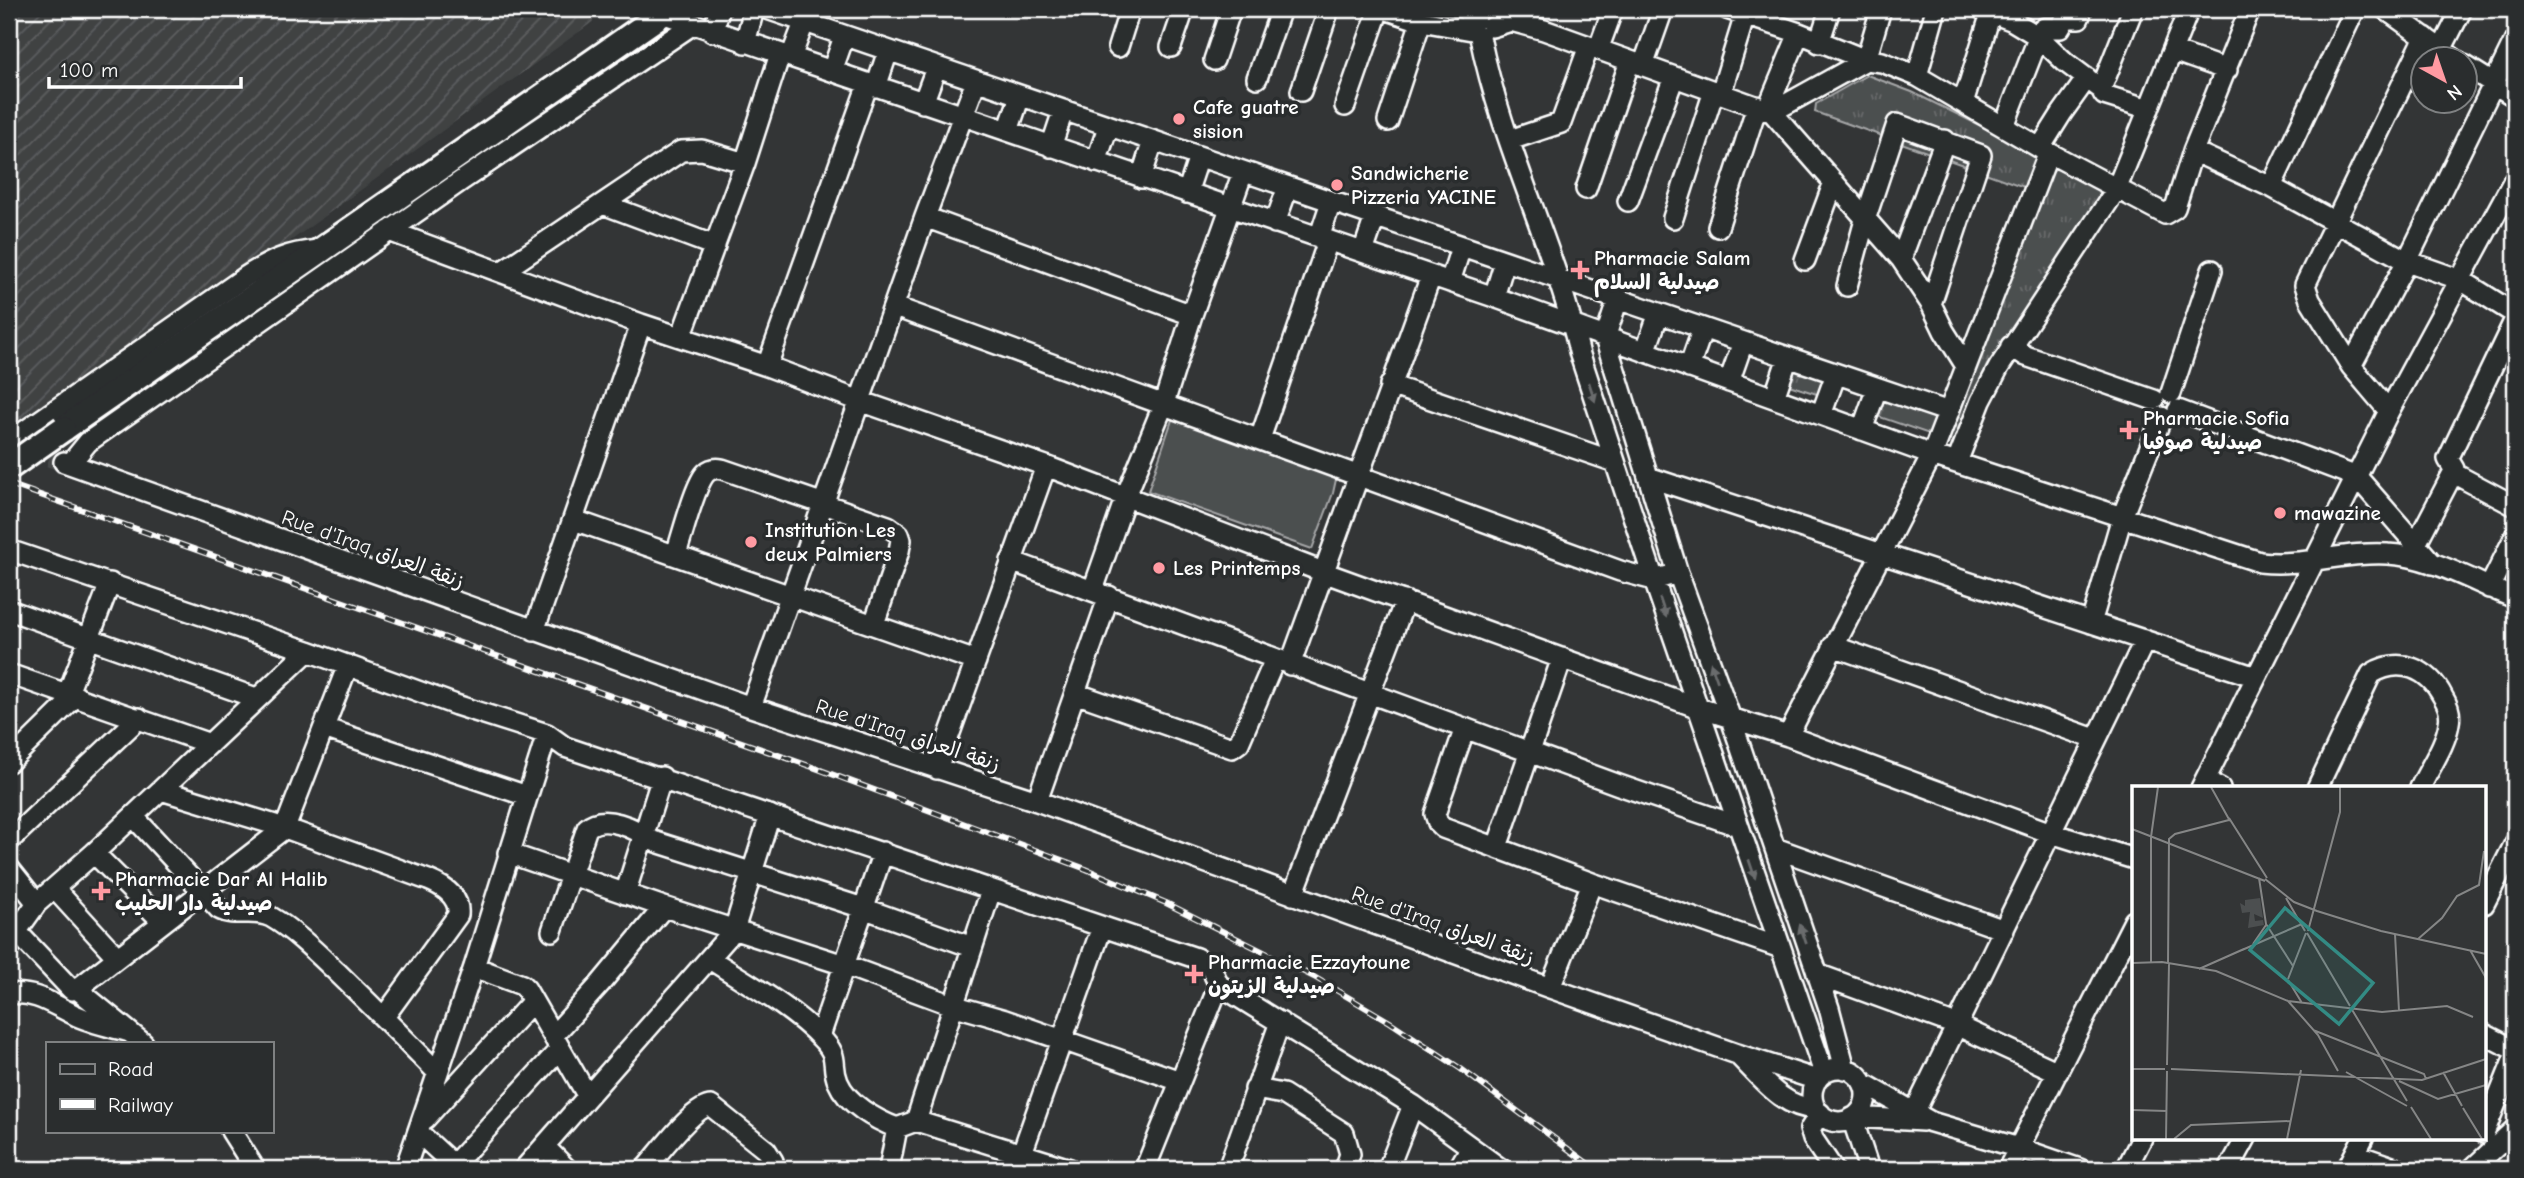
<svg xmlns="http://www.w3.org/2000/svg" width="2524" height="1178" font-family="'Comic Neue','Playpen Sans Arabic',sans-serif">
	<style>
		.industrial { fill: url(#industrial-furrows) }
		.grass { fill: url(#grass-tufts); stroke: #a6a7a8; stroke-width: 2 }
		.garden { fill: #4c4f50; stroke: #a6a7a8; stroke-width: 2 }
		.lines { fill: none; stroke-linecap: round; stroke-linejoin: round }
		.minor-tunnel { stroke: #47494a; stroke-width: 19; stroke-dasharray: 19 10; stroke-linecap: butt }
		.minor-casing { stroke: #fff; stroke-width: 24 }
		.major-casing { stroke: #fff; stroke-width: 30 }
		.minor { stroke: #2a2d2e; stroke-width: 19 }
		.major { stroke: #2a2d2e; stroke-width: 24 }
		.rail-casing { stroke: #fff; stroke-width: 6 }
		.rail { stroke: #2a2d2e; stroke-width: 3.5; stroke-dasharray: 10; stroke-linecap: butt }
		.major-bridge-casing { stroke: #fff; stroke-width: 30; stroke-linecap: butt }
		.major-bridge { stroke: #2a2d2e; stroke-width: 24 }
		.oneway { fill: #6a6c6d }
		.poi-dot { fill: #ff9aa2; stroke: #2a2d2e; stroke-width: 2.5 }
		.labels { text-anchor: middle; stroke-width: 7; stroke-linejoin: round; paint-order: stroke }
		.poi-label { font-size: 21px; font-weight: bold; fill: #fff; stroke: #2a2d2e; text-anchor: start }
		.street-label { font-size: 21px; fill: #fff; stroke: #2a2d2e }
		.inset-road { fill: none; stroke: #858686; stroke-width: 2 }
		.view { fill: #338b84; fill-opacity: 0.15; stroke: #338b84; stroke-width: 3.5 }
		.inset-edge { fill: none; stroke: #fff; stroke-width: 3.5 }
	</style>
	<defs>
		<pattern id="industrial-furrows" width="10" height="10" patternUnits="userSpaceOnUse" patternTransform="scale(1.75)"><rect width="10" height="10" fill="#404243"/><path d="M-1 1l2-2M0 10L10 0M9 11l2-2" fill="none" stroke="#5d5e5f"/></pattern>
		<pattern id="grass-tufts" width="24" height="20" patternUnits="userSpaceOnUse" patternTransform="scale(1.75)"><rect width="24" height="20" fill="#4c4f50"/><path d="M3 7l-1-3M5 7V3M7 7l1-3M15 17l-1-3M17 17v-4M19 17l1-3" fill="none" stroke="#67696a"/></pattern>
	</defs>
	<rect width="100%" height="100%" fill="#333536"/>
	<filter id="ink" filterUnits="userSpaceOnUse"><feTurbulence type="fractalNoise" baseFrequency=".0143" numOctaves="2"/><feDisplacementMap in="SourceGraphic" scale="14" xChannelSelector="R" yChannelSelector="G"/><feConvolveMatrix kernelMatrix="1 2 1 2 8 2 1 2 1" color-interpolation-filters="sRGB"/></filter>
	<g filter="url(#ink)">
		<path class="industrial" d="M9,9H560L594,21L249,271L9,438Z"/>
		<path class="grass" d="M1867,75L1912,92L2038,154L2027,188L1815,112L1816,104Z
			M2059,167L2105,192L2109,197L1987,365L1954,441H1951L1948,438L2051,173Z
			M1796,365L1830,376L1823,396L1789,385Z
			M1878,393L1942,416L1935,436L1871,414Z"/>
		<path class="garden" d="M1183,418L1337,475L1333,493L1312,549L1148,491L1172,420Z"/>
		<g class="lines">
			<path class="minor-tunnel" d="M22,448L64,462"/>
			<defs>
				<path id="minor" d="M767,9L1949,412
					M1385,9L1421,21L1472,30
					M1465,9L1476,20
					M1727,9L1799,33L1866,60L1882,62L1917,76L2040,148L2165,214L2175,208L2193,151L2250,9
					M1982,9L2011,20L2039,37L2065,62L2101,89L2104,95L2149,109
					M2385,9L2456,60
					M653,10L1494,297L1932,455L2260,562C2303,567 2345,551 2388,554C2432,556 2475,583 2515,598
					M1492,27L1511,21L1544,30L1772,112L1901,259L1931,304L1944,331L1966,366
					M712,32L720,9
					M1480,37C1502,146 1555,247 1580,355L1654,580L1824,1073
					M745,43L754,9
					M1819,43L1830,9
					M1118,47L1130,9
					M1171,47L1184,9
					M1598,50L1613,9
					M2441,50L2462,9
					M2173,51L2227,70
					M791,57L804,23
					M1214,60L1231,9
					M2464,65L2515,97
					M1643,66L1663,9
					M832,71L844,37
					M1917,76L1936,9
					M1257,78L1281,9
					M876,87L888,51
					M2101,89L2133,9
					M1301,91L1329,9
					M1721,93L1745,15
					M923,103L936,68
					M1963,103L1991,13
					M1345,106L1379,9
					M1767,110L1799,33
					M1772,112L1866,60L1881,9
					M1388,121L1421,21
					M2004,126L2041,31L2044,28H2060L2066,18H2079L2082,9
					M1008,131L1020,96
					M1510,140L1561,123L1589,46
					M1051,147L1063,111
					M2040,148L2062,113L2087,78
					M2193,151L2271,187L2407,261L2461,280L2515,314
					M1096,162L1108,127
					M1141,178L1153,141
					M2271,187L2355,9
					M1586,189L1630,61
					M1187,193L1199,157
					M1628,201L1674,77
					M603,204L715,246
					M925,217L1192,315
					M1673,218L1714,91
					M1275,223L1288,187
					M1718,227L1757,106
					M389,231L641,324L767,366L860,401L1046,466L1323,572L1699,708L1788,736L2051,833L2134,859
					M1319,238L1331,202
					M1363,252L1375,217
					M1901,259L1945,140
					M1805,260L1834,182
					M501,272L681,151L702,150L745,163
					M1450,282L1461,247
					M1847,286L1865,220L1897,124L1981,155L1931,304
					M1494,297L1505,261
					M1618,299L1605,338L1678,573L1731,719L1829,1008L1845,1069
					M895,307L1620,571L1654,580L1678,573
					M681,337L745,163L780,54
					M2011,346L2026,356L2154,400
					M1645,352L1659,313
					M767,366L868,84
					M2351,366L2310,300L2305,285L2425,37
					M1689,368L1703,328
					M1729,382L1743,342
					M1390,385L1615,462
					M2171,393L2212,270
					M1774,398L1788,357
					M2178,410L2357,477L2433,564
					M2389,411L2351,366L2407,261L2515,40
					M1821,415L1836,374
					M1862,430L1877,388
					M1260,439L1328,241
					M9,442L245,277C272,260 287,253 318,250
					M64,462L751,707L1037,801L1550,988L1737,1054L1817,1080
					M1957,462L1981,401L1999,367L2116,190L2189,9
					M70,464L88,442L461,181L692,25
					M2453,473L2515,506
					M1648,477L2256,677
					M574,520L976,661
					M2416,544L2453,473L2454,469L2448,459L2515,319
					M9,550L308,651
					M676,554C682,537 695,484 706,473C710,469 716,468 722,469L888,526L899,534L901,540L899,551L874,624
					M1011,561L1619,785L1738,826
					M2489,588L2515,536
					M1093,590L1126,496L1164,403L1192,315L1243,172
					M9,610L256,698
					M2091,623L2122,517L2162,417
					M534,631L641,324
					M1833,646L2095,739
					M1290,665L1431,276
					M9,674L210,744
					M68,693L110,583
					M1075,693L1232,748L1239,743L1275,659
					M751,707L925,217L976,81
					M324,728L527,796
					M1465,728L1435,814L1438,823L1443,828L1592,883L1778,947
					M1788,736L1932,455L2049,152
					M9,762L76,696
					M937,769L1046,466
					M2205,780L2220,788
					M2201,788L2389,411L2515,178
					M2317,788L2371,674C2400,656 2429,669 2443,697C2448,705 2451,714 2449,723C2446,745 2429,768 2420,788
					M161,790L285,828L428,880C443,886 460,896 458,915L384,1017
					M1037,801L1109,596
					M133,816L219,909C235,918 254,908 271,917C295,931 317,953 337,972C371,1005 404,1038 437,1072
					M9,841L139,718
					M1497,847L1562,658
					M1775,848L2004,930
					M94,853L163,922
					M508,853L664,907L844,965L952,1005L1005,1020L1180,1081
					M9,868L37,903
					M54,888L116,956
					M625,894L662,777
					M1293,895L1405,601
					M2484,904L2515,843
					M552,931L587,828C603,813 636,828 650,840L863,908L972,947
					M17,932L69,987L72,990L77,989L285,828L348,665
					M9,942L37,903L94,853L308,651L456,705L547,734L565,747L1196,958L1210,966L1219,985L1413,1105L1501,1169
					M710,959C745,982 793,1008 821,1038C841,1058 830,1063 838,1082C847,1104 876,1120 897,1128L916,1121L1070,1169
					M474,967L522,985L526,989L587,1095
					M1817,974L1956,1025L2058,1072
					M1550,988L1592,883
					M77,989L143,1043
					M9,994C37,991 53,1005 77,1016C93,1023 110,1027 126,1031
					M2484,1034L2515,1050
					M553,1036L600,984L664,907
					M820,1036L883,852
					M1740,1057C1762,1079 1783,1108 1816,1109
					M1812 1095a27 27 0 1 1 54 0a27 27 0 1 1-54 0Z
					M1863,1083L1931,1122L2019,1148L2080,1169
					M1255,1089L1283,1094L1344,1133L1350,1154L1345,1169
					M1820,1113L1810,1129L1813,1139L1833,1169
					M1914,1113L2145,640
					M1854,1117L1923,1121
					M1852,1118L1869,1169
					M425,1119L533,1001
					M916,1121L991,890
					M231,1131L255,1169
					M418,1132L458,1169
					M2484,1133L2515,1056
					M544,1146L567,1169
					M1022,1153L1102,927
					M2355,1154L2398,1169
					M405,1169L474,967L547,734
					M450,1169L560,1049
					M524,1169L734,930L770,815
					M645,1169C658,1155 693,1106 711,1106L766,1150L773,1161L770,1169
					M889,1169L897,1128
					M1145,1169L1219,985
					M1228,1169L1280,1022
					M1388,1169L1413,1105
					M1458,1169L1471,1147
					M2008,1169L2134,921
					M2126,1169L2142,1138
					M2229,1169L2246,1138
					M2347,1169L2363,1138
					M2472,1169L2515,1129"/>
				<path id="major" d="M63,429L669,9"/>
			</defs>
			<use href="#minor" class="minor-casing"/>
			<use href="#major" class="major-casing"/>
			<use href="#minor" class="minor"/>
			<use href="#major" class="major"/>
			<defs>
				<path id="rail" d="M9,484L818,769L1086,869L1166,903L1314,977L1390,1022L1461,1069L1595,1169"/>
			</defs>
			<use href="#rail" class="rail-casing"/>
			<use href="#rail" class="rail"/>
			<defs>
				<path id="major-bridge" d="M9,467L63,429"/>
			</defs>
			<use href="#major-bridge" class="major-bridge-casing"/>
			<use href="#major-bridge" class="major-bridge"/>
		</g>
		<defs><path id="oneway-solid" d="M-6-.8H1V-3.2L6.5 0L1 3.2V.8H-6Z" transform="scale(1.75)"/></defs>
		<g class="oneway">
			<use href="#oneway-solid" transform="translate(1592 392) rotate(72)"/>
			<use href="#oneway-solid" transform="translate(1663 608) rotate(71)"/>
			<use href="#oneway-solid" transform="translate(1714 672) rotate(-110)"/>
			<use href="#oneway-solid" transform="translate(1752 869) rotate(71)"/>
			<use href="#oneway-solid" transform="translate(1803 934) rotate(-109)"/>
		</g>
	</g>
	<g class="poi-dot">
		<circle cx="1179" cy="119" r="7"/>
		<circle cx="1337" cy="185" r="7"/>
		<path d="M1576.5 259.5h7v7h7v7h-7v7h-7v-7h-7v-7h7z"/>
		<path d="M2125.5 419.5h7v7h7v7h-7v7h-7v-7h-7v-7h7z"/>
		<circle cx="2280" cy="513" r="7"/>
		<circle cx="751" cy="542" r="7"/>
		<circle cx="1159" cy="568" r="7"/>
		<path d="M97.5 880.5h7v7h7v7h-7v7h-7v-7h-7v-7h7z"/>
		<path d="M1190.5 963.5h7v7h7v7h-7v7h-7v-7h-7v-7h7z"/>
	</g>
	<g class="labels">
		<g class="poi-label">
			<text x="1193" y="114">Cafe guatre<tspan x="1193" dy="24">sision</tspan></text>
			<text x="1351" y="180">Sandwicherie<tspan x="1351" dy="24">Pizzeria YACINE</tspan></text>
			<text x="1594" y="265">Pharmacie Salam<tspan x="1594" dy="24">صيدلية السلام</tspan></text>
			<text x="2143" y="425">Pharmacie Sofia<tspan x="2143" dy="24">صيدلية صوفيا</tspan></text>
			<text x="2294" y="520">mawazine</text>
			<text x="765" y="537">Institution Les<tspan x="765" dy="24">deux Palmiers</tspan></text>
			<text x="1173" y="575">Les Printemps</text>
			<text x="115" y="886">Pharmacie Dar Al Halib<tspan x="115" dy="24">صيدلية دار الحليب</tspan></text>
			<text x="1208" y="969">Pharmacie Ezzaytoune<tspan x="1208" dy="24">صيدلية الزيتون</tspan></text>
		</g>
		<g class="street-label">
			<text transform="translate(373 549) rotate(20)" y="7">Rue d'Iraq زنقة العراق</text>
			<text transform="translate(908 735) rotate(18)" y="7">Rue d'Iraq زنقة العراق</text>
			<text transform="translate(1443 925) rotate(20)" y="7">Rue d'Iraq زنقة العراق</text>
		</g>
	</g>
	<g transform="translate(2132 786)">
		<rect width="354" height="354" fill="#333536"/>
		<path d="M128,112L131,132L122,128L123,135L131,134L132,139L116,142L118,126L110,127L108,117L113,120V114Z" fill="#4c4f50"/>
		<path class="inset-road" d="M79,1L98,35M97,32L135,92M0,43L133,95M127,92L134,138L161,180M133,93L162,116L185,125L249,145L354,168M154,112L173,145M176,145L208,26V1M175,147L218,220M263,148L267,225M286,153L310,132L325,110L347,99L352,65M121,158L134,139M110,164L170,138M338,164L354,192M0,177L30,176L84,185L156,215L250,226L315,220L341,231M19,177V51L26,1M36,178L37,53L43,48L97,34M67,183L112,163M156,193L174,147M156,194L170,217M156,215L186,249L206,285M219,222L275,315M181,244L292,288L294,293M35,279L37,178M0,283H33M39,283L290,294L354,273M214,286L275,320M311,286L330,320M267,295L306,313L354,299M279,321L299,353M331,322L350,353M0,324L35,325M34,353L35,285M42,353L59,339L159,335M155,353L169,284"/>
		<path class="view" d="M153,122L241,197L207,238L118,164Z"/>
		<rect width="354" height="354" class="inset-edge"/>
	</g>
	<rect width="2524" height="1178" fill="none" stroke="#2a2d2e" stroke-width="35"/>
	<rect x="18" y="18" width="2489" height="1143" fill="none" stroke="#fff" stroke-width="2.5" filter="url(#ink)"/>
	<rect x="46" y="1042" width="228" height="91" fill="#2a2d2e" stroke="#7f8182" stroke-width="2"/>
	<rect x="60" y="1064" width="35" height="10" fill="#2a2d2e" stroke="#7f8182" stroke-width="2"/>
	<text x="108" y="1076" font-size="21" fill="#ffffff">Road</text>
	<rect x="60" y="1099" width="35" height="10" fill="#ffffff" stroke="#7f8182" stroke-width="2"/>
	<text x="108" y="1112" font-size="21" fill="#ffffff">Railway</text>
	<g transform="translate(2444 80) rotate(140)"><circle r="33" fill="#2a2d2e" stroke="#7f8182" stroke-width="2"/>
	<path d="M0-5L12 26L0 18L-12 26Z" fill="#ff9aa2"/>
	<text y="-10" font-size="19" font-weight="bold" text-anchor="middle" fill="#ffffff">N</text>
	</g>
	<path d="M49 77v10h192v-10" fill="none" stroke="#ffffff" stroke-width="3.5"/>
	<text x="60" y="77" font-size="21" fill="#ffffff" stroke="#2a2d2e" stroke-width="5" paint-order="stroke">100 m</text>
</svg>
